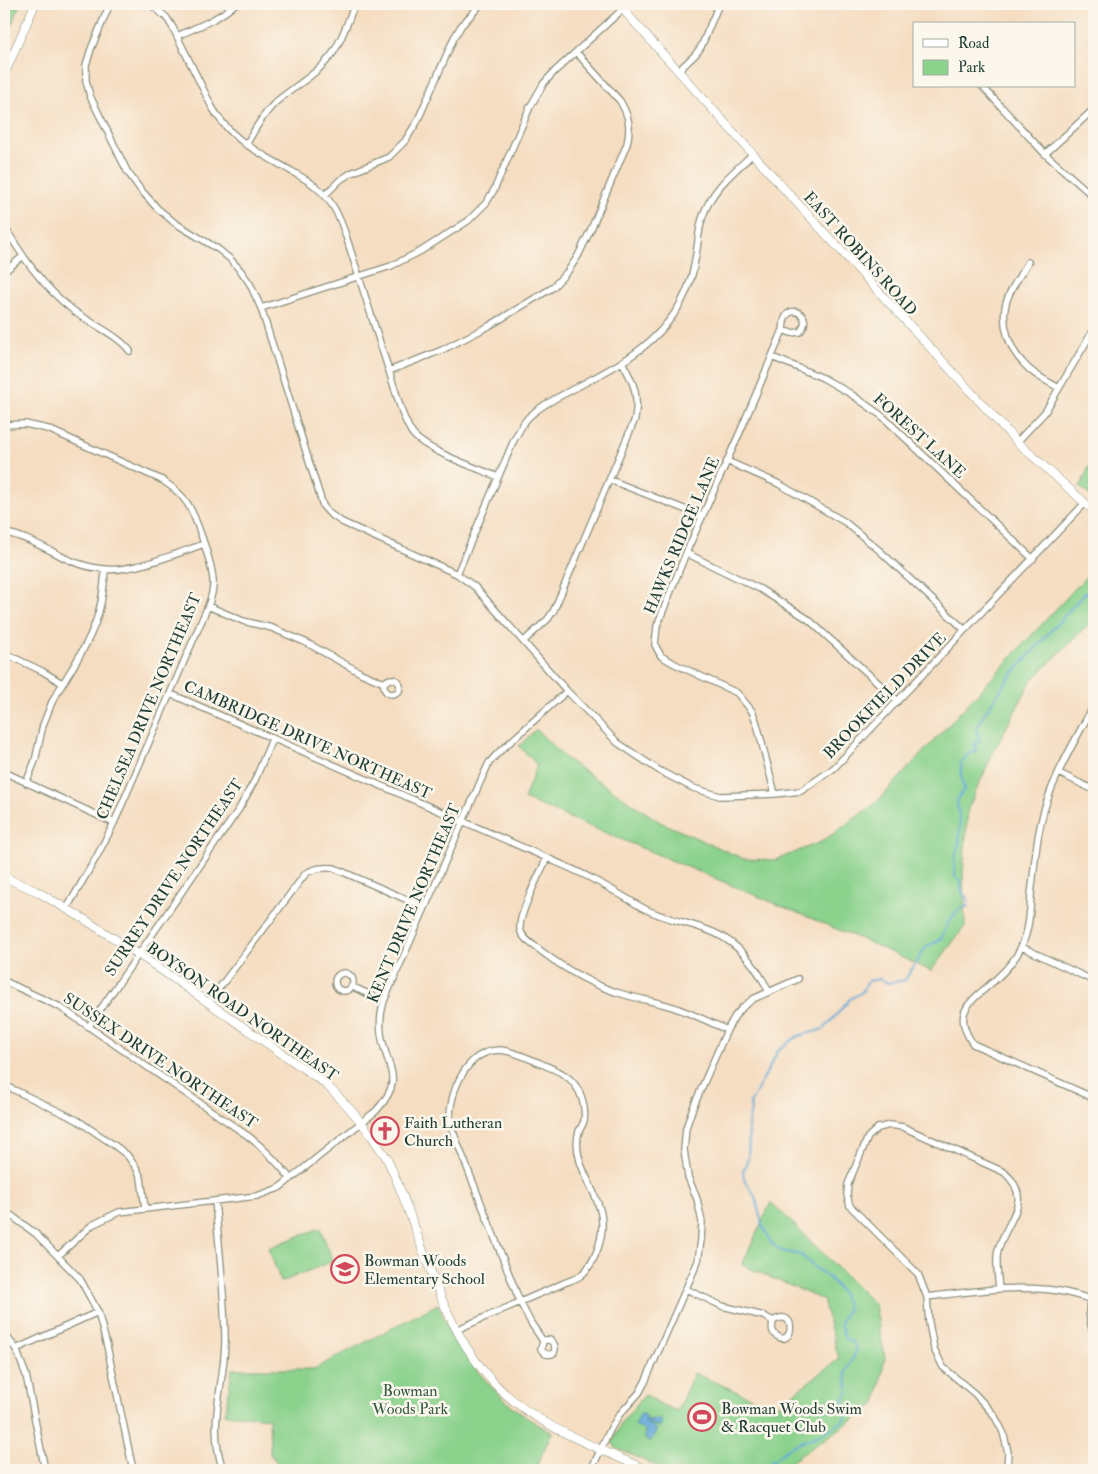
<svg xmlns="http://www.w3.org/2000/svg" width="1098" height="1474" font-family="'IM FELL Double Pica',serif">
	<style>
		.green { fill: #8bd28d; stroke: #558860 }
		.water { fill: #61a9d8; stroke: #407386 }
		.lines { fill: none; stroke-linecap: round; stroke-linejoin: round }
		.stream { stroke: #61a9d8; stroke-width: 2 }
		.street-casing { stroke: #8a8d7a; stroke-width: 8 }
		.secondary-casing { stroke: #8a8d7a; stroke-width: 9 }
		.street { stroke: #fff; stroke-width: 5.5 }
		.secondary { stroke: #fff; stroke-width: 8 }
		.labels { text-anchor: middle; stroke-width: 5; stroke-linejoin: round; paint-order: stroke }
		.street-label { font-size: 16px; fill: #1f3d34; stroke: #fbf7ec }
		.poi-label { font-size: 16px; fill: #1f3d34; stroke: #fbf7ec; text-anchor: start }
		.park-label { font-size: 16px; fill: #355b46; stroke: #fbf7ec }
	</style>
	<rect width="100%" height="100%" fill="#fbf7ec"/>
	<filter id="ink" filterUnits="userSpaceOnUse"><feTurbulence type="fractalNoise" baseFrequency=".02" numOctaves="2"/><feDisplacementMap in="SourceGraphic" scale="10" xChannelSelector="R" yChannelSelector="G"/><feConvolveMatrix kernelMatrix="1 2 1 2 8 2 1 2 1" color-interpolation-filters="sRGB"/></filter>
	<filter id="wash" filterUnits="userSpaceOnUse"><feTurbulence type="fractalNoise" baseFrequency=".0096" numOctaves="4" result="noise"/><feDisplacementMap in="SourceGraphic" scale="20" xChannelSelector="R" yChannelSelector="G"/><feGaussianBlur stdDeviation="1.12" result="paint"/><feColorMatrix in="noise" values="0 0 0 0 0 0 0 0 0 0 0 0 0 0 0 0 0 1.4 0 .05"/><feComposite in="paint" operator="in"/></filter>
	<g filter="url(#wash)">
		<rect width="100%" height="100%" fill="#f5ddc1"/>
		<path class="green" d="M4,4H20L4,43Z
			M1094,456V499L1080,487Z
			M1094,568V619L1031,681L994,751L968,809L963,874L965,926L931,971L875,945L524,799L537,765L519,746L536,729L566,759L660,822L744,859L776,860L823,841L876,803Z
			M771,1202L875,1305L885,1358L876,1404L779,1470H666L616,1448L612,1442L622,1422L642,1398L646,1395L662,1405L677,1411L694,1373L777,1409L778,1405L839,1359L823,1300L742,1265Z
			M320,1228L333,1261L281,1282L268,1248Z
			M438,1304C454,1346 484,1384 519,1412C529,1420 541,1426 552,1432L535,1470H283L270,1454L269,1418L225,1414L232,1369H314Z"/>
		<path class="water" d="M641,1413L646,1416V1420L660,1419L661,1420V1425L659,1427L645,1422L657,1430L650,1442L645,1439V1431L634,1425Z"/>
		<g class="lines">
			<path class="stream" d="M755,1470L768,1464L792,1446L821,1434L842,1422L846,1416L843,1402L848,1391L846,1372L857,1349L852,1342L845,1339L840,1323L848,1308L842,1293L829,1278L813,1266L801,1255L782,1251L771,1243L762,1224L755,1196L744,1179L743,1171L748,1159L749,1136L748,1124L751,1110L750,1104L779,1049L798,1036L824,1029L850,999L862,992L868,981L879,979L888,983L905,980L926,947L941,939L949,921L959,909L968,906L967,898L962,893L961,882L955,876L954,860L959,844L960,824L957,801L964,789L961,775V763L969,753L976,752L975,743L980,741L976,729L984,714L1009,678L1074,605L1083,595L1094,589"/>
		</g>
	</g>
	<g filter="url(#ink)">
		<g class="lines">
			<defs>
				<path id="street" d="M110,4L91,49L86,65V81L90,96L127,171L140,189L157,208L175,223L218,249L230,259L241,271L250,284L261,308L323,506L330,514L342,522L457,574L475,587L567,691L618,743L660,771L693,788L720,796L775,794L801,791L834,768L1085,503
					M150,4L166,17L172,26L212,107C231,141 259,152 291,171C300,176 310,181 317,188C332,200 339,216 345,233L403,415C406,421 408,427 412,433C424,450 477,468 498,477
					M177,36C197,27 219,19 235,4
					M678,71L695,55L701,47L719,4
					M982,86L1045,154L1094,197
					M246,145C255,129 264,113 277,101C295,86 319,73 333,53C343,38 348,20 355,4
					M1045,154L1094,109
					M325,195L340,180L351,173L389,157L405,141L417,122L454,38L461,26L481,4
					M4,226C24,259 43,287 74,311C91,324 118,335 130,351
					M1028,262C1021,275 1010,288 1006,303C1001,324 1009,349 1024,364C1033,375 1047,381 1059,388
					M4,272L22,257
					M261,308L391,266L421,251L468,221L486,203L494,190L530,107L544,83L555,71L623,9
					M772,357L823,378L851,394L882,416L1033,559
					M389,371L442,350L489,326L552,288L568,271L578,256L592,227L627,144C631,127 629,116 620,101L576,52
					M4,425L25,424L48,429L162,480C171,486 181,493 187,503C196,516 212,564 213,580C214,589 211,598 208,606L114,823L97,856L67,908
					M1017,442L1045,412L1094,329
					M727,461L779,484L845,522L880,551L965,630
					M610,480L702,516
					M4,533C21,534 51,551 67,559C78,564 92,568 104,569C130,573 178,553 204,544
					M686,553L760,589L808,619L898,701
					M457,574L514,440C519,432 523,421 531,415C541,406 554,399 566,393C602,373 642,356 668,322C682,305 692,282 695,260C698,247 698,232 702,219C710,191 732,173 753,154
					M208,606L243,621L272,628L307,643L361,673L384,683C383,693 391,697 399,691L400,686L398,681C392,678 389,678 384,683
					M524,641L548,619L554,610L635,419C639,395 634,383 622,362
					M4,653L42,671L62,683
					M171,694L547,858C563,865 580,872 596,881C612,889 627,899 643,908C666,920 692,923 715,933C741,945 757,967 769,992
					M1094,705C1074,743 1048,784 1040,827C1035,850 1034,872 1031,895C1030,912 1029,932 1021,947C1016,959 1005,971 995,980C972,1001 950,1011 973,1044L1094,1098
					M4,772L114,823
					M1059,773L1094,790
					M26,783L35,761L43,725L52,702C65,678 82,656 92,631C101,611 104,590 105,570
					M775,794L757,724L752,711L737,693L675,664L661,656L655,645L657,626L686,553L740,432L783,330L791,333L800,332C813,316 794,306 787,315C783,319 784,325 783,330
					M547,858C540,873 518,915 520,929C522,939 534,945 541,951C566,970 592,985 622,994C641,1000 662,1002 681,1010C697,1016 712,1023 727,1030
					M1022,947L1094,981
					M335 982a9 9 0 1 1 18 0a9 9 0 1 1-18 0Z
					M4,981L60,1007L248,1136C265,1149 278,1163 291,1179
					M353,987L384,1001
					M208,1003L306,873C316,868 323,867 334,868L424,907
					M89,1026L239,809L255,780L272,739
					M4,1085L77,1120L114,1145L127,1155L137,1169L141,1178L145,1208
					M215,1201C219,1248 225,1295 225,1342C224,1388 207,1424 223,1470
					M4,1210L36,1234L80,1279L98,1312L107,1346L133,1470
					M58,1256L92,1225L119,1212L257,1196L279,1188L376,1111C404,1080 389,1072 382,1039C379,1025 380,1014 384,1001L482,778L489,763L498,753L567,691
					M1094,1288C1087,1305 1088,1318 1094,1335
					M686,1289L722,1306L764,1316L773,1321C772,1327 771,1332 777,1336C794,1348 797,1306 773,1321
					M999,1289C998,1276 995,1262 998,1250C1007,1219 1035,1200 1004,1172L903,1127L890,1125L878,1128L868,1137L848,1184L847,1195L850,1206L918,1274L927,1297L929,1323L934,1349L943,1367L975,1394L994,1415L1003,1432L1008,1452L1007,1470
					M927,1297C970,1292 1016,1284 1059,1291C1069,1293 1080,1296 1090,1299
					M456,1330L520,1302L450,1124C448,1095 465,1050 500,1050C514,1051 527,1058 540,1063C552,1069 567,1073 575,1085C582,1094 586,1109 584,1121C583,1124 581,1128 579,1131C576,1141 577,1151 580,1161C585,1178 598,1197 601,1214C605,1234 596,1264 580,1276C575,1280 567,1281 562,1284C548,1290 534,1296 520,1302L531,1323L543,1341C552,1337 557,1345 554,1353C548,1356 544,1354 541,1349L543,1341
					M4,1333L16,1349L26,1375L45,1470
					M16,1349L98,1312
					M591,1470L611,1428L619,1415L639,1393L645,1382L698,1261L701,1240L702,1222L697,1199L688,1177L684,1150L686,1128L692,1110L727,1030L735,1016L743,1007L753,999L798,979"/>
				<path id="secondary" d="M618,4L788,193L1017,442L1094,511
					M4,75L35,4
					M4,877L36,891L84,919L138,954L323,1082C342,1099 358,1117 373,1138C377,1145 382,1151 386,1157C423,1232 436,1323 496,1385C537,1427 594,1446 647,1470"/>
			</defs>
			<use href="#street" class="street-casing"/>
			<use href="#secondary" class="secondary-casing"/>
			<use href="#street" class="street"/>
			<use href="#secondary" class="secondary"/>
		</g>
	</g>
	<defs>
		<symbol id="church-ring" viewBox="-11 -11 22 22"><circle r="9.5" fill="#fbf7ec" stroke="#d1495b" stroke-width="1.5"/><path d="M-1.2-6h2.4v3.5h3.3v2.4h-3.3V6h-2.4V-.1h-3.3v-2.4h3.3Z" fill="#d1495b"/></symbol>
		<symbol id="school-ring" viewBox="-11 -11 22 22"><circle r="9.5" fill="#fbf7ec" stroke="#d1495b" stroke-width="1.5"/><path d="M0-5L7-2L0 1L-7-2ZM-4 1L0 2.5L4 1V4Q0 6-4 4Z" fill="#d1495b"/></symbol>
		<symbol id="stadium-ring" viewBox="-11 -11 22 22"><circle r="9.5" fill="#fbf7ec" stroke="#d1495b" stroke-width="1.5"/><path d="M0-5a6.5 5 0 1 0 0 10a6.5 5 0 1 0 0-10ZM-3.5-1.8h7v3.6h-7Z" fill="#d1495b"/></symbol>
	</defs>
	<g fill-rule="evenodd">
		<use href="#church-ring" x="369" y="1115" width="32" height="32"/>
		<use href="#school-ring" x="329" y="1253" width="32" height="32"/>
		<use href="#stadium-ring" x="686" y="1401" width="32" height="32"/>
	</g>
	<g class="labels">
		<g class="street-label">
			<text transform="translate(861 253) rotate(48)" y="6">EAST ROBINS ROAD</text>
			<text transform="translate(920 435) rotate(42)" y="6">FOREST LANE</text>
			<text transform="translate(681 535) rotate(-67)" y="6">HAWKS RIDGE LANE</text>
			<text transform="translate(884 695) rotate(-46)" y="6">BROOKFIELD DRIVE</text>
			<text transform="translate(148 706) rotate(-67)" y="6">CHELSEA DRIVE NORTHEAST</text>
			<text transform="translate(308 739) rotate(24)" y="6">CAMBRIDGE DRIVE NORTHEAST</text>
			<text transform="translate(173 877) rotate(-56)" y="6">SURREY DRIVE NORTHEAST</text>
			<text transform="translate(413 903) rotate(-67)" y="6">KENT DRIVE NORTHEAST</text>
			<text transform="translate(243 1011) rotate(35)" y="6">BOYSON ROAD NORTHEAST</text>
			<text transform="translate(161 1060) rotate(34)" y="6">SUSSEX DRIVE NORTHEAST</text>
		</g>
		<g class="poi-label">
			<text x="404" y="1128">Faith Lutheran<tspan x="404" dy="18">Church</tspan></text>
			<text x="364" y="1266">Bowman Woods<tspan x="364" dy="18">Elementary School</tspan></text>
			<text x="721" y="1414">Bowman Woods Swim<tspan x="721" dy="18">&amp; Racquet Club</tspan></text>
		</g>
		<g class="park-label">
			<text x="410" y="1396">Bowman<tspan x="410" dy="18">Woods Park</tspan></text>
		</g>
	</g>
	<rect width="1098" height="1474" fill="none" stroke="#fbf7ec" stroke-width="20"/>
	<rect x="913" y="22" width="162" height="65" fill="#fbf7ec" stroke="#a3ada2"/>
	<rect x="923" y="39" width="25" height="8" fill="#ffffff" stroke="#a3ada2"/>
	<text x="958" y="48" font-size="15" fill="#1f3d34">Road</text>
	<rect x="923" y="60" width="25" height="15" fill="#8bd28d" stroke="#a3ada2"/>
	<text x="958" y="72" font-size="15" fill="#1f3d34">Park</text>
</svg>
